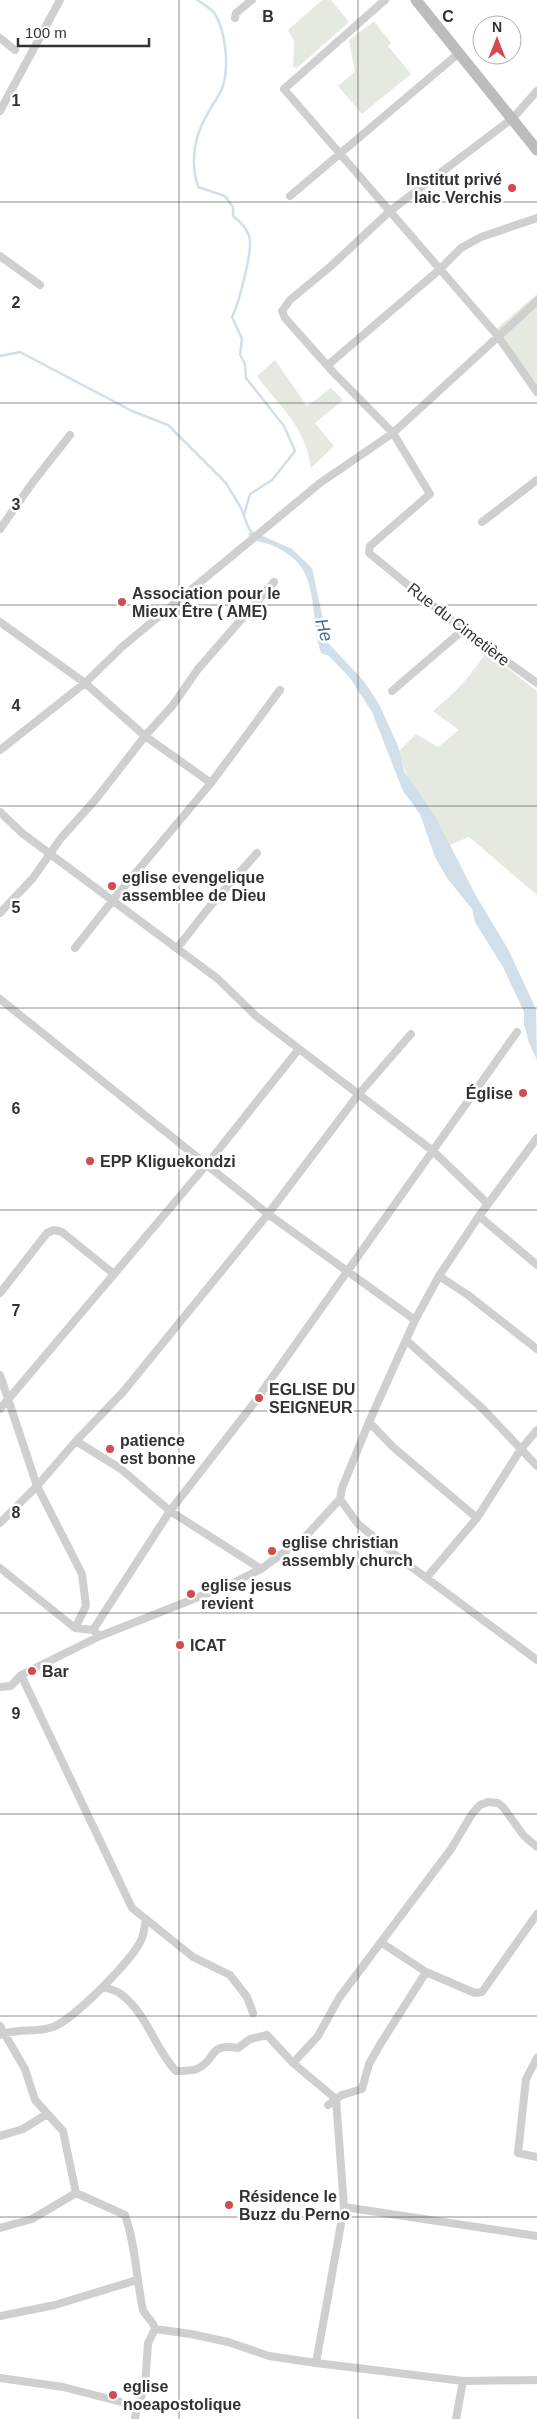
<svg xmlns="http://www.w3.org/2000/svg" width="537" height="2419" font-family="Helvetica,sans-serif">
	<style>
		.green { fill: #e4eadf }
		.water { fill: #d1dfea }
		.lines { fill: none; stroke-linecap: round; stroke-linejoin: round }
		.stream { stroke: #d1dfea; stroke-width: 2.5 }
		.street { stroke: #cfcfcf; stroke-width: 8 }
		.secondary { stroke: #bcbcbc; stroke-width: 11 }
		.grid { fill: none; stroke: #323232; stroke-width: 1; stroke-opacity: 0.55 }
		.poi-dot { fill: #d24b51; stroke: #fff; stroke-width: 2 }
		.labels { text-anchor: middle; stroke-width: 5; stroke-linejoin: round; paint-order: stroke }
		.poi-label { font-size: 16px; font-weight: bold; fill: #323232; stroke: #fff; text-anchor: start }
		.street-label { font-size: 16px; fill: #323232; stroke: #fff }
		.water-label { font-size: 18px; font-style: italic; fill: #48708c; stroke: #fff }
		.grid-label { font-size: 16px; text-anchor: middle; font-weight: bold; fill: #323232; stroke: #fff; stroke-width: 5; stroke-linejoin: round; paint-order: stroke }
	</style>
	<rect width="100%" height="100%" fill="#fff"/>
	<path class="green" d="M322,0H331L349,22L297,68L293,67L294,40L288,30Z
		M374,21L391,43L388,46L411,74L362,114L338,86L355,72L349,40Z
		M537,294V384L494,331Z
		M275,360L307,406L331,388L343,400L315,423L334,446L311,468C305,425 281,409 257,376Z
		M486,652L537,691V895L469,837L450,845C443,837 441,826 435,817C421,795 403,777 399,751L416,734L438,747L459,730L433,711C455,693 471,676 486,652Z"/>
	<path class="water" d="M252,531L292,549L312,568L328,643L363,680L379,704L398,746L404,771L435,816L475,894L508,949L536,1009L537,1060L529,1043L524,1024V1012L503,967L475,922L472,909L447,878L435,857L420,814L403,791L372,712L350,678L329,656L321,653C311,625 318,579 294,559C287,553 280,548 271,545C261,541 255,543 248,534Z"/>
	<g class="lines">
		<path class="stream" d="M197,0C203,4 212,9 215,14C226,33 229,65 223,86C220,95 212,105 208,113C194,136 190,161 198,187L225,196L233,207V216C241,222 249,230 250,241C251,256 239,303 232,317L242,339L240,355L245,364L246,378L284,426L295,451L272,480L250,494L244,515
			M0,356L20,352L132,411L168,425L226,483L241,508L249,529L254,534"/>
		<path class="street" d="M385,0L284,89L497,335L537,392
			M235,18L236,13L252,0
			M0,38L15,50
			M537,91L513,118L390,211L331,266L290,300L282,311L285,318L333,372L393,433L430,494L370,546L369,553L463,630L537,683
			M0,111L60,0
			M290,196L459,53
			M0,256L40,285
			M328,365L439,270L461,248L481,237L537,218
			M482,522L537,480
			M0,529L33,482L70,435
			M0,622L85,683L145,736L96,799L61,838L33,878L0,913
			M392,691L463,630
			M0,750L85,683L123,646L320,483L393,433L537,301
			M211,783L145,736L173,705L198,669L274,582
			M0,812L22,833L218,979L256,1016L433,1151L488,1204
			M178,947L211,905L257,853
			M75,948L113,900L211,783L280,690
			M0,999L268,1214L415,1320
			M479,1216L537,1265
			M439,1276L468,1295L537,1349
			M0,1293L47,1233L54,1230L62,1232L114,1274
			M406,1340L483,1409L537,1466
			M0,1375L37,1486L82,1574L86,1606L75,1628
			M0,1409L208,1163L298,1050
			M369,1422L393,1447L477,1518
			M76,1441L121,1469L170,1511L261,1569
			M340,1499L358,1524L398,1557L537,1660
			M0,1523L37,1486L76,1441L123,1392L268,1214L358,1095L411,1034
			M0,1568L75,1628L93,1630L97,1634
			M427,1577L477,1518L521,1449L537,1430
			M93,1630L170,1511L254,1403L517,1032
			M21,1675L132,1908L193,1957L230,1975L247,1997L253,2013
			M0,1687L11,1686L21,1675L100,1636L229,1585L261,1569L305,1537L340,1499L342,1488L369,1422L415,1320L439,1276L479,1216L537,1138
			M382,1943L426,1972
			M104,1987C110,1989 118,1991 122,1995C147,2014 155,2049 176,2071C183,2071 191,2071 197,2069C218,2059 207,2043 238,2048L250,2039L267,2035L293,2063L336,2099L344,2207L537,2236
			M0,2026L25,2069L35,2100L63,2131L76,2193L125,2215C136,2246 136,2278 143,2310C145,2316 153,2320 155,2329L148,2343L145,2388L137,2406
			M0,2035C16,2028 36,2033 53,2027C73,2020 135,1958 142,1938C144,1933 145,1925 146,1919
			M537,2058L526,2079L518,2153L537,2157
			M293,2063L318,2036L339,1998L451,1849L472,1814L480,1805L488,1802L498,1803L503,1807L524,1836L537,1847
			M328,2105L342,2095L362,2089L369,2064L381,2043L426,1972L475,1993L482,1992L537,1914
			M0,2136L23,2129L47,2114
			M0,2228L32,2219L76,2193
			M0,2316L55,2305L137,2280
			M155,2329L191,2334L228,2342L269,2356L316,2363L463,2381L537,2380
			M316,2363L344,2207
			M0,2378L63,2387L137,2406L135,2419
			M456,2419L463,2381"/>
		<path class="secondary" d="M416,0L537,150"/>
	</g>
	<path class="grid" d="M179,0V2419M358,0V2419M0,202H537M0,403H537M0,605H537M0,806H537M0,1008H537M0,1210H537M0,1411H537M0,1613H537M0,1814H537M0,2016H537M0,2217H537"/>
	<g class="poi-dot">
		<circle cx="512" cy="188" r="5"/>
		<circle cx="122" cy="602" r="5"/>
		<circle cx="112" cy="886" r="5"/>
		<circle cx="523" cy="1093" r="5"/>
		<circle cx="90" cy="1161" r="5"/>
		<circle cx="259" cy="1398" r="5"/>
		<circle cx="110" cy="1449" r="5"/>
		<circle cx="272" cy="1551" r="5"/>
		<circle cx="191" cy="1594" r="5"/>
		<circle cx="180" cy="1645" r="5"/>
		<circle cx="32" cy="1671" r="5"/>
		<circle cx="229" cy="2205" r="5"/>
		<circle cx="113" cy="2395" r="5"/>
	</g>
	<g class="labels">
		<g class="poi-label">
			<text x="502" y="185" text-anchor="end">Institut privé<tspan x="502" dy="18">laic Verchis</tspan></text>
			<text x="132" y="599">Association pour le<tspan x="132" dy="18">Mieux Être ( AME)</tspan></text>
			<text x="122" y="883">eglise evengelique<tspan x="122" dy="18">assemblee de Dieu</tspan></text>
			<text x="513" y="1099" text-anchor="end">Église</text>
			<text x="100" y="1167">EPP Kliguekondzi</text>
			<text x="269" y="1395">EGLISE DU<tspan x="269" dy="18">SEIGNEUR</tspan></text>
			<text x="120" y="1446">patience<tspan x="120" dy="18">est bonne</tspan></text>
			<text x="282" y="1548">eglise christian<tspan x="282" dy="18">assembly church</tspan></text>
			<text x="201" y="1591">eglise jesus<tspan x="201" dy="18">revient</tspan></text>
			<text x="190" y="1651">ICAT</text>
			<text x="42" y="1677">Bar</text>
			<text x="239" y="2202">Résidence le<tspan x="239" dy="18">Buzz du Perno</tspan></text>
			<text x="123" y="2392">eglise<tspan x="123" dy="18">noeapostolique</tspan></text>
		</g>
		<g class="street-label">
			<text transform="translate(459 624) rotate(38)" y="6">Rue du Cimetière</text>
		</g>
		<g class="water-label">
			<text transform="translate(324 630) rotate(73)" y="6">He</text>
		</g>
	</g>
	<g class="grid-label">
		<text x="268" y="22">B</text>
		<text x="448" y="22">C</text>
		<text x="16" y="106">1</text>
		<text x="16" y="308">2</text>
		<text x="16" y="510">3</text>
		<text x="16" y="711">4</text>
		<text x="16" y="913">5</text>
		<text x="16" y="1114">6</text>
		<text x="16" y="1316">7</text>
		<text x="16" y="1518">8</text>
		<text x="16" y="1719">9</text>
	</g>
	<g transform="translate(497 40)"><circle r="24" fill="#ffffff" stroke="#adadad"/>
	<path d="M0-4L9 19L0 12L-9 19Z" fill="#d24b51"/>
	<text y="-8" font-size="14" font-weight="bold" text-anchor="middle" fill="#323232">N</text>
	</g>
	<path d="M18 38v8h131v-8" fill="none" stroke="#323232" stroke-width="2.5"/>
	<text x="25" y="38" font-size="15" fill="#323232" stroke="#ffffff" stroke-width="4" paint-order="stroke">100 m</text>
</svg>
